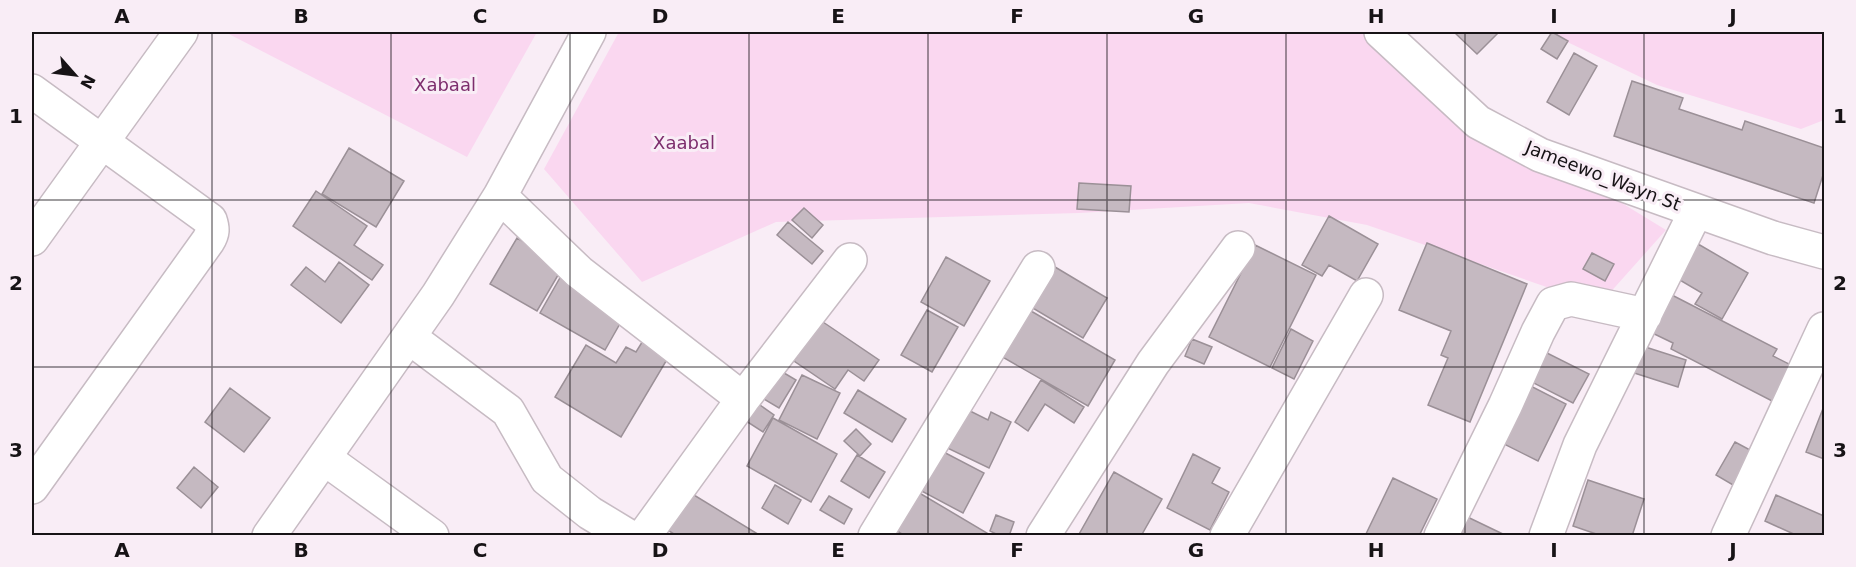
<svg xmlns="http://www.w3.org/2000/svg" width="1856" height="567" font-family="'DejaVu Sans',sans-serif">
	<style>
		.green { fill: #fad7f0 }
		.building { fill: #c5b9c1; stroke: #9b9097; stroke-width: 1.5 }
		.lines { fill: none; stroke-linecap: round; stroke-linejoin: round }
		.minor-casing { stroke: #c7bbc3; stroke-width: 36 }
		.minor { stroke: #fff; stroke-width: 33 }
		.grid { fill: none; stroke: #171316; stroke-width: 1.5; stroke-opacity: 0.55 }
		.labels { text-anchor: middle; stroke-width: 6; stroke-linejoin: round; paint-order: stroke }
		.park-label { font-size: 18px; fill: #7d2e6d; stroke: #f9edf6 }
		.street-label { font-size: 18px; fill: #171316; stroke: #f9edf6 }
		.neatline { fill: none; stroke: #171316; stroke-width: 2 }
		.grid-label { font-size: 20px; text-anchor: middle; font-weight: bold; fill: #171316 }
	</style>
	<rect width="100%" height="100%" fill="#f9edf6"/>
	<path class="green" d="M225,32H537L467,157Z
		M619,32H1370L1455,101L1666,230L1599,305L1367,225L1249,203L1079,213L776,222L642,282L544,169Z
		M1552,32H1824V120L1801,129L1657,85L1559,38Z"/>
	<path class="building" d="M1454,32H1499L1477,54Z
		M1552,32L1568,41L1557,59L1541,49Z
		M1574,53L1597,66L1569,115L1547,102Z
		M1632,81L1683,98L1679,109L1742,130L1745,121L1824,148V172L1814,203L1614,136Z
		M349,148L404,181L376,227L322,194Z
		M1079,183L1131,186L1129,212L1077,209Z
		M316,191L367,226L354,245L383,265L372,280L293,226Z
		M804,208L823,225L812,238L792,220Z
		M1329,216L1378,244L1357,281L1329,265L1322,276L1302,265Z
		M788,222L823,251L812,264L777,235Z
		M517,238L564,265L537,311L490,284Z
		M1427,243L1527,284L1470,422L1428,405L1448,358L1441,355L1451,331L1399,310Z
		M1698,244L1748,273L1722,319L1695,304L1702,293L1678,279Z
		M1255,245L1316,275L1270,367L1209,337Z
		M1592,253L1614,264L1605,281L1583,269Z
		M946,257L990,281L964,326L921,302Z
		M339,262L369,285L341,323L291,285L306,267L325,282Z
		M1050,264L1107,298L1083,338L1026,304Z
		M561,276L626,313L605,350L540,313Z
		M1668,293L1777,349L1773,356L1793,366L1774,402L1671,349L1673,343L1648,331Z
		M1019,304L1115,360L1088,406L992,351Z
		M927,310L958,327L932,372L901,355Z
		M820,320L879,360L864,381L848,370L835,389L794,361Z
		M1291,329L1313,341L1294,379L1272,368Z
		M649,331L675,346L621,437L555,397L586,345L616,363L626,347L636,352Z
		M1192,339L1212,347L1204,364L1185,356Z
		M1636,344L1686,360L1678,387L1628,371Z
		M1537,348L1589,374L1573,403L1522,377Z
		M779,370L796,380L779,408L762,398Z
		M802,375L840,393L817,439L779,420Z
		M1517,379L1566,404L1538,461L1488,436Z
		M1041,380L1084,407L1074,423L1045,404L1028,431L1015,422Z
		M230,388L270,418L244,452L205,422Z
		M858,390L906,419L892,442L844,413Z
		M757,403L774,415L763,432L746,421Z
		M958,405L988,420L991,412L1011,422L989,468L939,444Z
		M1824,406V459L1806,452Z
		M773,418L837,454L811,502L747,466Z
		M856,429L871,444L860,456L844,441Z
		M1735,442L1752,451L1733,485L1716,475Z
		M934,447L984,473L963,513L914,487Z
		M1193,454L1220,468L1212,483L1229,492L1210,530L1167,508Z
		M857,455L885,472L869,498L841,481Z
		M194,467L218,487L201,508L177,488Z
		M1114,472L1162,499L1141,536H1078Z
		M1393,478L1437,499L1419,536H1365Z
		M1588,480L1644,499L1632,536H1602L1573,526Z
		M775,485L801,500L788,524L762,508Z
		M916,491L987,533L986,536H905L894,529Z
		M689,492L761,536H677L666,529Z
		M1776,495L1824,516V536H1798L1765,521Z
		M829,496L852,509L844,524L820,510Z
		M1455,511L1507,536H1444Z
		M996,515L1014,522L1009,536H1000L990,531Z"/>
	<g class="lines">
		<defs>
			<path id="minor" d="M1381,32L1478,122L1540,155L1773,238L1824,252
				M32,91L210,220C213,229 213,233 208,241L32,487
				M500,196L579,272L743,399
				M32,239L181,32
				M409,337L508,411L547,479L590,513L628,536
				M324,458L432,536
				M269,536L438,295L500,196L589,32
				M644,536L743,399L850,260
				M875,536L1038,268
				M1043,536L1153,363L1238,248
				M1227,536L1366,295
				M1441,536L1505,406L1538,332L1553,304L1571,299L1645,315
				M1546,536L1580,445L1696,211
				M1728,536L1824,329"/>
		</defs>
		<use href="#minor" class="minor-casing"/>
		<use href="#minor" class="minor"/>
	</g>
	<path class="grid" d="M212,32V536M391,32V536M570,32V536M749,32V536M928,32V536M1107,32V536M1286,32V536M1465,32V536M1644,32V536M32,200H1824M32,367H1824"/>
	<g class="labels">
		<g class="park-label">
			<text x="445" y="91">Xabaal</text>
			<text x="684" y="149">Xaabal</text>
		</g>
		<g class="street-label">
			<text transform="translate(1603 176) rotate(21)" y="6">Jameewo_Wayn St</text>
		</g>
	</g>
	<rect width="1856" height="567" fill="none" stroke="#f9edf6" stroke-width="66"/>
	<g transform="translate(75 75) rotate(118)" stroke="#f9edf6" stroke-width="4.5" paint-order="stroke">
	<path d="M0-4.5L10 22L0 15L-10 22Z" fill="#171316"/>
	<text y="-9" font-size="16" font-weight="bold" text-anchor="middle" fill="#171316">N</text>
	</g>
	<rect x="33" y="33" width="1790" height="501" class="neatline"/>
	<g class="grid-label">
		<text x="122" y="23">A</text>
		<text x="301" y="23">B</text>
		<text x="480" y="23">C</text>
		<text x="660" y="23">D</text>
		<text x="838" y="23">E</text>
		<text x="1017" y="23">F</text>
		<text x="1196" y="23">G</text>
		<text x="1376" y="23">H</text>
		<text x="1554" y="23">I</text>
		<text x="1733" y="23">J</text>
		<text x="16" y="123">1</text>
		<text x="1840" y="123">1</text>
		<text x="16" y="290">2</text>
		<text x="1840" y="290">2</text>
		<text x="16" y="457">3</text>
		<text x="1840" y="457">3</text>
		<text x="122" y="557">A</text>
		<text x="301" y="557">B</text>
		<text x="480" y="557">C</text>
		<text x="660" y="557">D</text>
		<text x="838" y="557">E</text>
		<text x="1017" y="557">F</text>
		<text x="1196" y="557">G</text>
		<text x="1376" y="557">H</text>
		<text x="1554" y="557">I</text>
		<text x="1733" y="557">J</text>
	</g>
</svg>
